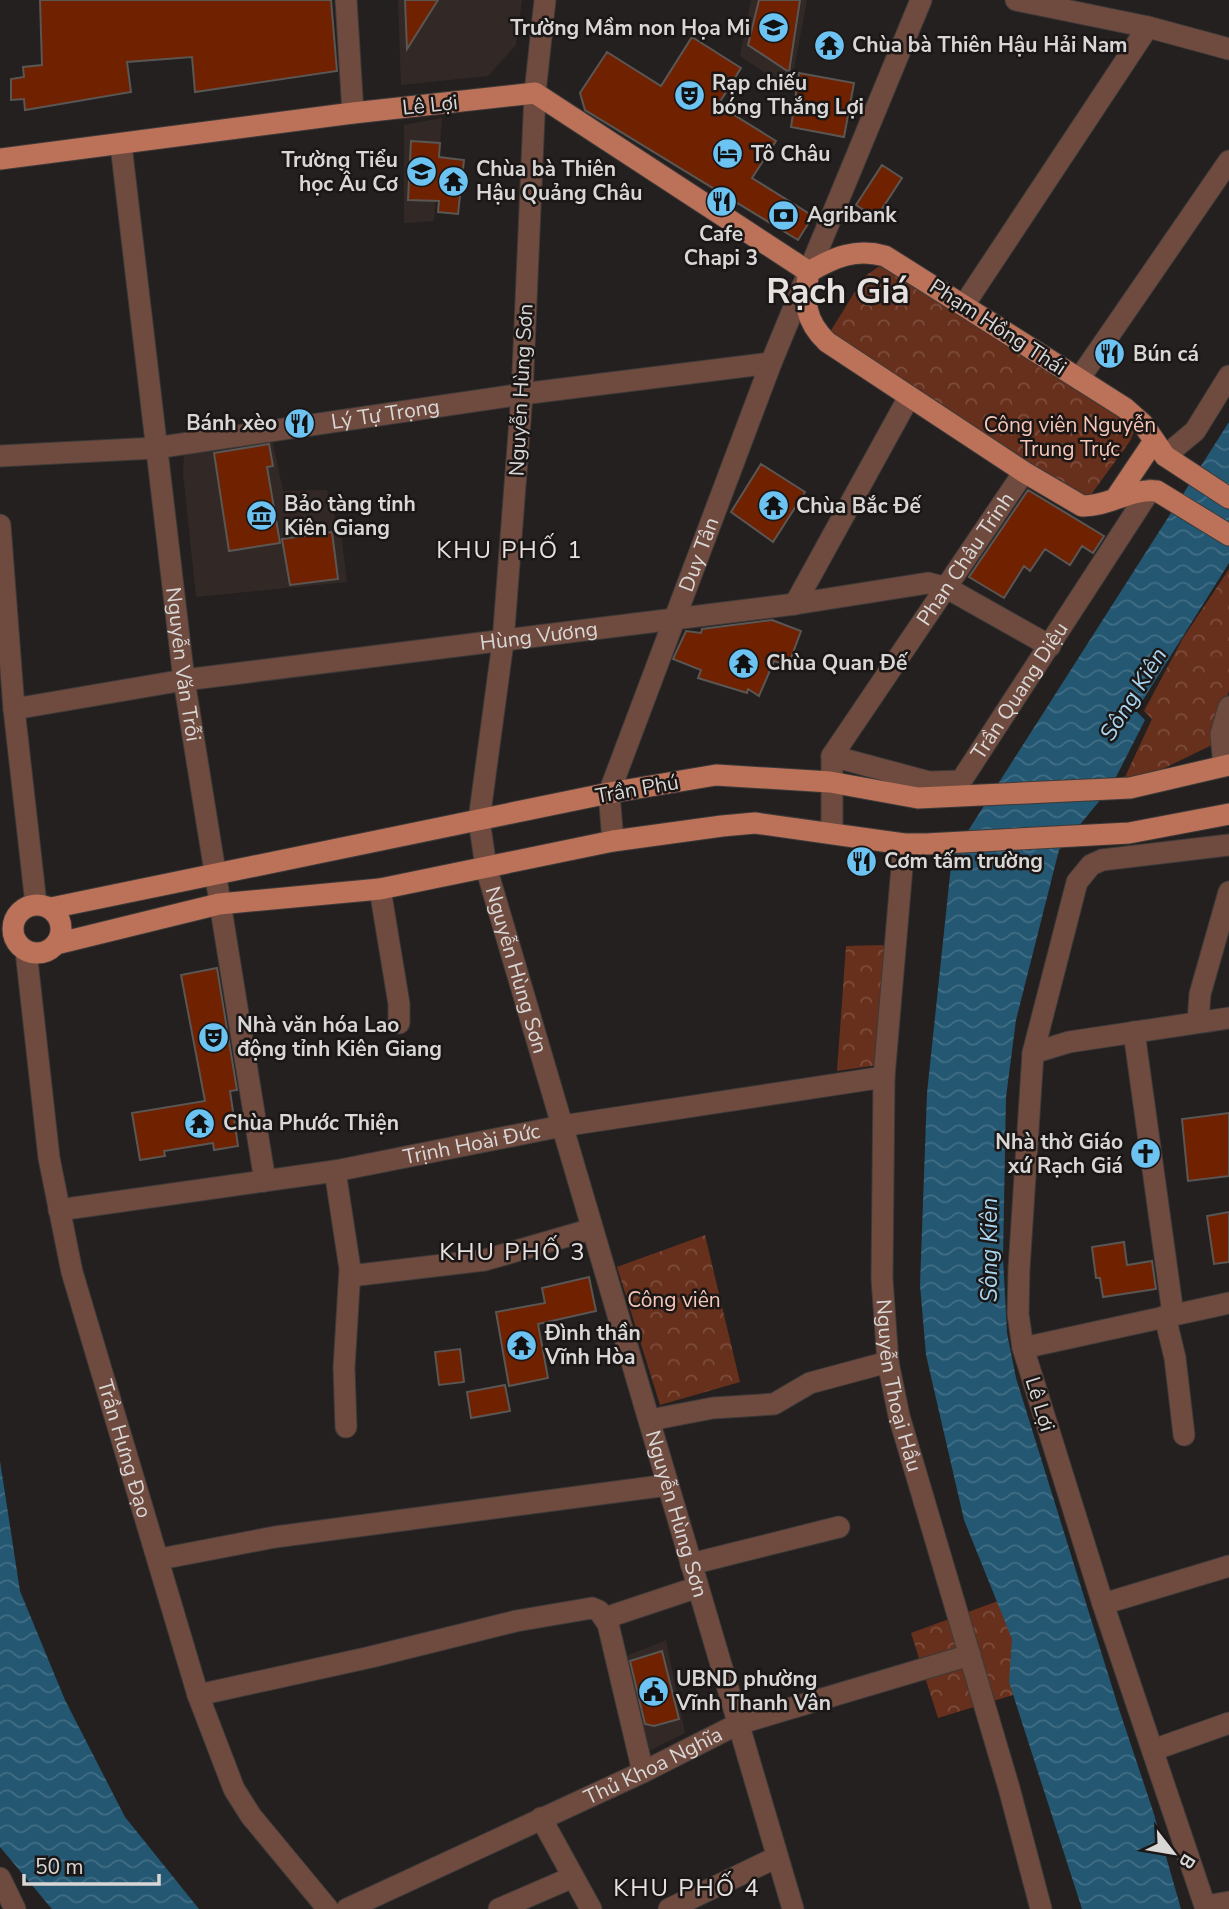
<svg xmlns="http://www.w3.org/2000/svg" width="1229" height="1909" font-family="'Nunito Sans',sans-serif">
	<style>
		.built { fill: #322926 }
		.park { fill: url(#park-crowns) }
		.water { fill: url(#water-waves) }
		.building { fill: #6f2100; stroke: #5a5654; stroke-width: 2 }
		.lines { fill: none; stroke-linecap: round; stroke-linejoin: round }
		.minor-casing { stroke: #3d3a39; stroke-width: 23 }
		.major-casing { stroke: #3d3a39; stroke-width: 23 }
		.minor { stroke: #6f4b3f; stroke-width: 21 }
		.major { stroke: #bb7259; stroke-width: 21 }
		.labels { text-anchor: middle; stroke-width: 5; stroke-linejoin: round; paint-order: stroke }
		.poi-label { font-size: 21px; font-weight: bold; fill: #d9d7d6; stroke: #1b1716; text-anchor: start }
		.street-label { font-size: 21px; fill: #d9d7d6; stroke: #1b1716 }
		.park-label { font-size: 21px; fill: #f6c6b6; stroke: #1b1716 }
		.water-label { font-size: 23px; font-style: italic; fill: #a9d5f0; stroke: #1b1716 }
		.quarter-label { font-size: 24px; letter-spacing: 2px; fill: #e7e2e0; stroke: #1b1716 }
		.town-label { font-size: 35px; font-weight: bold; fill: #e7e2e0; stroke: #1b1716 }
	</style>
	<defs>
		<pattern id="park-crowns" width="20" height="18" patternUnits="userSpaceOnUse" patternTransform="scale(1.75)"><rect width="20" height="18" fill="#67301c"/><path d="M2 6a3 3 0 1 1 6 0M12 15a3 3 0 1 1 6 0" fill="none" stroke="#7c4d3c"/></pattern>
		<pattern id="water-waves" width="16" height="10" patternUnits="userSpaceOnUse" patternTransform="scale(1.75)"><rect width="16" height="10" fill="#235772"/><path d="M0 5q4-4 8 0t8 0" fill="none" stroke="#426e85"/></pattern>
	</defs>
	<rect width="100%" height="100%" fill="#24201f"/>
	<path class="built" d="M398,0H522L516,45L488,76L401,85Z
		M751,0H807L790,90L740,56Z
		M442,118L434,221L404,223V125Z
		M272,438L283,491L327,490L342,540L347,582L196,597L183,473L184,452Z
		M666,1640L685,1733L645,1753L621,1658Z"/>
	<path class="park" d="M878,267H888L1136,427L1130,441L1090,496L1079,499L830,332L864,277Z
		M1229,569V691L1212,745L1146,777H1125L1152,719L1144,711L1183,638Z
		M885,945L878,1065L837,1071L846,946Z
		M705,1235L740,1382L660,1405L617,1267Z
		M1017,1594L1039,1687L938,1718L911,1633Z"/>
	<path class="water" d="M1229,422V563L1136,711L1145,720L1111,787L1059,850L1016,1020L1006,1097L1003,1258L1007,1333L1016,1378L1118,1706L1153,1811L1181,1909H1082L1009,1682L1012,1639L964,1520L926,1355L920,1285L927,1093L952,856Z
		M0,1461L20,1591L65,1700L125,1817L199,1909H52L0,1847Z"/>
	<path class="building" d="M40,0H331L337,71L195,92L192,57L127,62L131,92L25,110L24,99L11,100V79L24,77L23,67L42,65Z
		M405,0H438L407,49Z
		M759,0H800L789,72L748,45Z
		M692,37L741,68L718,105L776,141L752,178L813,216L798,240L585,110L580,93L607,52L661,86Z
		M799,73L854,83L844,137L791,127Z
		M411,141L440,143L439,157L464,160L458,214L438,212L439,201L408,200Z
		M882,165L902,178L876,218L856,205Z
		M269,444L273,466L267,467L280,543L229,551L214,453Z
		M761,464L805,492L773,542L731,512Z
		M1028,490L1104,536L1093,553L1082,546L1070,565L1045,549L1030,571L1024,566L1004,598L969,577Z
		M332,532L338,579L290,585L282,539Z
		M772,620L801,631L788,666L774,661L759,696L748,689L747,693L698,678L701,670L673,659L686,631L701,633L702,629Z
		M217,968L237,1090L230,1091L238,1146L214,1150L213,1143L164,1151L165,1156L140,1160L132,1113L205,1101L181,975Z
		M1229,1113V1176L1188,1181L1182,1119Z
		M1229,1212V1262L1214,1264L1207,1216Z
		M1124,1242L1127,1265L1152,1261L1156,1289L1103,1297L1100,1278H1096L1092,1247Z
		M589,1277L596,1311L538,1324L548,1378L509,1386L496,1312L545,1303L542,1288Z
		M460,1349L464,1382L439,1385L435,1352Z
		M505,1385L510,1411L471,1418L467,1392Z
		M662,1651L679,1719L654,1726L645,1724L630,1661Z"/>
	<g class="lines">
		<defs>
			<g id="minor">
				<path d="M346,0L353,113"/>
				<path id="s1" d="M545,0L535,93L522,394L503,642L479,820L486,867L793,1909"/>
				<path d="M1016,0L1148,27L1229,49"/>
				<path id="s2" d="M121,145L184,680L265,1181"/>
				<path d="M964,305L1148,27"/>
				<path d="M1079,379L1229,161"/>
				<path id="s3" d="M0,456L155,448L522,394L771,363"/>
				<path d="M1165,456L1195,431L1229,376"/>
				<path d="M0,525L14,709L36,904"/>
				<path d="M795,604L909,397"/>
				<path id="s4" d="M14,709L184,680L795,604L928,583L947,588L1050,646"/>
				<path id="s5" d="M832,756L929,782L961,781L1150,490"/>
				<path d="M1224,766L1221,734L1229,707"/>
				<path id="s6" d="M832,833V756L1024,472"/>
				<path id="s7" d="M613,841L609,793L771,363L921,0"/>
				<path id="s8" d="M904,844L884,1077L882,1279L888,1362L899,1416L1009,1788L1041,1909"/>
				<path d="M380,889L399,1004V1023"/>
				<path id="s9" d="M26,951L49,1158L72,1272L198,1695L234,1789L251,1816L328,1909"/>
				<path d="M1198,1022L1200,994L1229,892"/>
				<path d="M1134,1032L1173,1314"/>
				<path d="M1033,1053L1069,1042L1229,1018"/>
				<path d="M335,1171L350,1269L344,1368L346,1427"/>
				<path id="s10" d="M59,1210L335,1171L562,1126L884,1077"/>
				<path d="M350,1276L485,1260L592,1229"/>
				<path d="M1165,1316L1175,1358L1184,1435"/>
				<path d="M1023,1348L1229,1303"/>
				<path d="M650,1420L713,1408L774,1404L810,1383L888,1362"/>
				<path d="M160,1559L275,1537L668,1485"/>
				<path d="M691,1564L839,1527"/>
				<path d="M1103,1604L1229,1566"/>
				<path d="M605,1618L698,1587"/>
				<path d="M198,1695L371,1657L516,1621L592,1608L599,1611L608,1624L643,1772"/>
				<path d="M1153,1750L1229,1723"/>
				<path d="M541,1818L591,1909"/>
				<path d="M0,1878L15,1909"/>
				<path d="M1206,1906L1229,1902"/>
				<path id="s11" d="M347,1909L643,1772L738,1724L970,1655"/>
				<path d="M499,1909L573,1877"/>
				<path d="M669,1909L777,1857"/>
				<path d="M1206,1909L1103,1604L1023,1348L1018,1314L1019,1269L1033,1053L1077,882L1091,865L1102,860L1229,845"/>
			</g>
			<path id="major" d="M0,159L353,113L535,93L809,272
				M809,272C803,301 805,321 827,342L1024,472L1082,506C1108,507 1130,488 1157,491L1229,535
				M809,272C834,257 856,248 885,256L1125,408L1143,424L1165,456L1229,498
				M1115,499L1154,441
				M13 929a24 24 0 1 1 48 0a24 24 0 1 1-48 0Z
				M51,908L609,793L716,775L830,782L918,798L1130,788L1229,765
				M56,944L219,904L380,889L613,841L722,826L755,823L904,844H926L1129,833L1229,814"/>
		</defs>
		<use href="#minor" class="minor-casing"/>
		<use href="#major" class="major-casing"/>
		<use href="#minor" class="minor"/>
		<use href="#major" class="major"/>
	</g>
	<defs>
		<symbol id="school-disc" viewBox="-11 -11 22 22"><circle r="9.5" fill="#6cc3f2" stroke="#1b1716"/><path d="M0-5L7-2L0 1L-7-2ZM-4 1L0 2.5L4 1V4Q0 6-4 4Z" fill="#111"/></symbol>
		<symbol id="temple-disc" viewBox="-11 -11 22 22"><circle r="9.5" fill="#6cc3f2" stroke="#1b1716"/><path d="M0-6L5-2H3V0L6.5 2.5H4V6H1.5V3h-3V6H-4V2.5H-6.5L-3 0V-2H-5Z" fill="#111"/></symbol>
		<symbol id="theatre-disc" viewBox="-11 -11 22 22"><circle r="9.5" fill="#6cc3f2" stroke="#1b1716"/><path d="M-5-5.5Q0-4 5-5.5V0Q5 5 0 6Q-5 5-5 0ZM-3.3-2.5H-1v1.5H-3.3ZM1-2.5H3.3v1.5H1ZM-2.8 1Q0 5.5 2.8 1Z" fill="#111"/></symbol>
		<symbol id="hotel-disc" viewBox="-11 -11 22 22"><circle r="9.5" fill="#6cc3f2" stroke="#1b1716"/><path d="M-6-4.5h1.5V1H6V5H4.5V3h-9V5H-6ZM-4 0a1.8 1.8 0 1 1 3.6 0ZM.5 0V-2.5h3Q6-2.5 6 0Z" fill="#111"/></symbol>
		<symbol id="restaurant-disc" viewBox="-11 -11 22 22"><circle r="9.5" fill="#6cc3f2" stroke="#1b1716"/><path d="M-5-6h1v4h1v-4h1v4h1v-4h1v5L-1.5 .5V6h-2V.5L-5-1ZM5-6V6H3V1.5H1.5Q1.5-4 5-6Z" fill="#111"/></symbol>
		<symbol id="bank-disc" viewBox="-11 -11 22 22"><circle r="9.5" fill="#6cc3f2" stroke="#1b1716"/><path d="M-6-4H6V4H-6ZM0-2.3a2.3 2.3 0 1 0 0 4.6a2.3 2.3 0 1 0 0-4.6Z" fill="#111"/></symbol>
		<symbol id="museum-disc" viewBox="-11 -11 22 22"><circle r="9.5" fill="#6cc3f2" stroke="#1b1716"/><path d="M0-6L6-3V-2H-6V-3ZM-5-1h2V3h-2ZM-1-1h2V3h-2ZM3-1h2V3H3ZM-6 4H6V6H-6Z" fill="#111"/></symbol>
		<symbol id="church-disc" viewBox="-11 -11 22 22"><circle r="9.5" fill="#6cc3f2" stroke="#1b1716"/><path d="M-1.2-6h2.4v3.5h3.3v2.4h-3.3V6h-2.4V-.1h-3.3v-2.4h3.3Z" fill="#111"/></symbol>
		<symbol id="civic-disc" viewBox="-11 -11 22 22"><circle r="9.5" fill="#6cc3f2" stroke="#1b1716"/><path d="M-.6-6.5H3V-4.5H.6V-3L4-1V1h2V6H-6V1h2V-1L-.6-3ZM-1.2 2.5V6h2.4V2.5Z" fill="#111"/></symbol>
	</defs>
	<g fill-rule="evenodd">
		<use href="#school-disc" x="756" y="10" width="35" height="35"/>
		<use href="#temple-disc" x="812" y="28" width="35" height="35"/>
		<use href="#theatre-disc" x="672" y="78" width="35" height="35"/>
		<use href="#hotel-disc" x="710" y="136" width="35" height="35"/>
		<use href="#school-disc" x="404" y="154" width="35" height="35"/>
		<use href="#temple-disc" x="436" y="164" width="35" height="35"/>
		<use href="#restaurant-disc" x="704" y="184" width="35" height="35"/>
		<use href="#bank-disc" x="766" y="198" width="35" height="35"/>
		<use href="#restaurant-disc" x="1092" y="336" width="35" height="35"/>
		<use href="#restaurant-disc" x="282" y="406" width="35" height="35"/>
		<use href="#temple-disc" x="756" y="488" width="35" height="35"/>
		<use href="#museum-disc" x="244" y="498" width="35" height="35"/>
		<use href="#temple-disc" x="726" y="646" width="35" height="35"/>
		<use href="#restaurant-disc" x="844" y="844" width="35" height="35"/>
		<use href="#theatre-disc" x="196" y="1020" width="35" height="35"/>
		<use href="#temple-disc" x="182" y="1106" width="35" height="35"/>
		<use href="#church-disc" x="1128" y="1136" width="35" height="35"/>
		<use href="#temple-disc" x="504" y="1328" width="35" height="35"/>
		<use href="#civic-disc" x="636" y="1674" width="35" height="35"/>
	</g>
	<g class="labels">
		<g class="poi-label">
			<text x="750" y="35" text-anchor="end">Trường Mầm non Họa Mi</text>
			<text x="852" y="52">Chùa bà Thiên Hậu Hải Nam</text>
			<text x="712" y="90">Rạp chiếu<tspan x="712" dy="24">bóng Thắng Lợi</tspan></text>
			<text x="751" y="161">Tô Châu</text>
			<text x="398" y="167" text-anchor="end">Trường Tiểu<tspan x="398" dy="24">học Âu Cơ</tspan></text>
			<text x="476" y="176">Chùa bà Thiên<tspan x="476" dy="24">Hậu Quảng Châu</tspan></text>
			<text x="807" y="222">Agribank</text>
			<text x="721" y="241" text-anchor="middle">Cafe<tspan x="721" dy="24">Chapi 3</tspan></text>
			<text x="1133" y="361">Bún cá</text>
			<text x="277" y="430" text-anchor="end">Bánh xèo</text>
			<text x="284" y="511">Bảo tàng tỉnh<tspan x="284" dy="24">Kiên Giang</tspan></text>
			<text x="796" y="513">Chùa Bắc Đế</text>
			<text x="766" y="670">Chùa Quan Đế</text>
			<text x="884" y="868">Cơm tấm trường</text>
			<text x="237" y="1032">Nhà văn hóa Lao<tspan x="237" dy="24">động tỉnh Kiên Giang</tspan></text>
			<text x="223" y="1130">Chùa Phước Thiện</text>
			<text x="1123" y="1149" text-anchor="end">Nhà thờ Giáo<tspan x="1123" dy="24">xứ Rạch Giá</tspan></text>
			<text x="545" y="1340">Đình thần<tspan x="545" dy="24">Vĩnh Hòa</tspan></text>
			<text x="676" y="1686">UBND phường<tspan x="676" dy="24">Vĩnh Thanh Vân</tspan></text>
		</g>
		<g class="street-label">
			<text transform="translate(430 105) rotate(-6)" y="7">Lê Lợi</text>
			<text transform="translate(998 327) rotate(33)" y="7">Phạm Hồng Thái</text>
			<text transform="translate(521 390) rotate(-87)" y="7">Nguyễn Hùng Sơn</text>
			<text dy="7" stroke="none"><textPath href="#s3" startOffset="388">Lý Tự Trọng</textPath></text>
			<text dy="7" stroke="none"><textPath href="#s7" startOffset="303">Duy Tân</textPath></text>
			<text dy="7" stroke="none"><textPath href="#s6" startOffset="315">Phan Châu Trinh</textPath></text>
			<text dy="7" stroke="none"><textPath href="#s4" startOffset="530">Hùng Vương</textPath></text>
			<text dy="7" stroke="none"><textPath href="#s2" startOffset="523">Nguyễn Văn Trỗi</textPath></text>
			<text dy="7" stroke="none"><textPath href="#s5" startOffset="240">Trần Quang Diệu</textPath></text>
			<text transform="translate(637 789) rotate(-10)" y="7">Trần Phú</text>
			<text dy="7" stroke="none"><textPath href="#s1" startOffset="978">Nguyễn Hùng Sơn</textPath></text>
			<text dy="7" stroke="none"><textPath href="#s10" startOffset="418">Trịnh Hoài Đức</textPath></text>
			<text dy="7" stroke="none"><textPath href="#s8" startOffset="544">Nguyễn Thoại Hầu</textPath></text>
			<text transform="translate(1040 1404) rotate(73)" y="7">Lê Lợi</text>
			<text dy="7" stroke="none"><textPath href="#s9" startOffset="509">Trần Hưng Đạo</textPath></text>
			<text dy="7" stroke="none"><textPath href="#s1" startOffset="1545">Nguyễn Hùng Sơn</textPath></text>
			<text dy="7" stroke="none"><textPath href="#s11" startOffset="338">Thủ Khoa Nghĩa</textPath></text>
		</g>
		<g class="park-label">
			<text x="1070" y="432">Công viên Nguyễn<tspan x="1070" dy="24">Trung Trực</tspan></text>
			<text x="674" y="1307">Công viên</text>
		</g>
		<g class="water-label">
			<text transform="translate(1133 694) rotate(-58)" y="8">Sông Kiên</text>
			<text transform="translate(989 1250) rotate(-90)" y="8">Sông Kiên</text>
		</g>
		<g class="quarter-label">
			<text x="510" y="558">KHU PHỐ 1</text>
			<text x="513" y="1260">KHU PHỐ 3</text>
			<text x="687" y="1896">KHU PHỐ 4</text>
		</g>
		<g class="town-label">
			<text x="838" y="303">Rạch Giá</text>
		</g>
	</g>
	<g transform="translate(1173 1853) rotate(121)" stroke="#1b1716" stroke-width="5" paint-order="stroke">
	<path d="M0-5L12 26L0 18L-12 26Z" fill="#d9d7d6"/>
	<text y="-10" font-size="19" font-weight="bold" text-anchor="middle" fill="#d9d7d6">B</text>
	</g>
	<path d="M24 1874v10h135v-10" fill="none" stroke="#d9d7d6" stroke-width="3.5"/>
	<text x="35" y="1874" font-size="21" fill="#d9d7d6" stroke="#1b1716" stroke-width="5" paint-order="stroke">50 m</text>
</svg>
